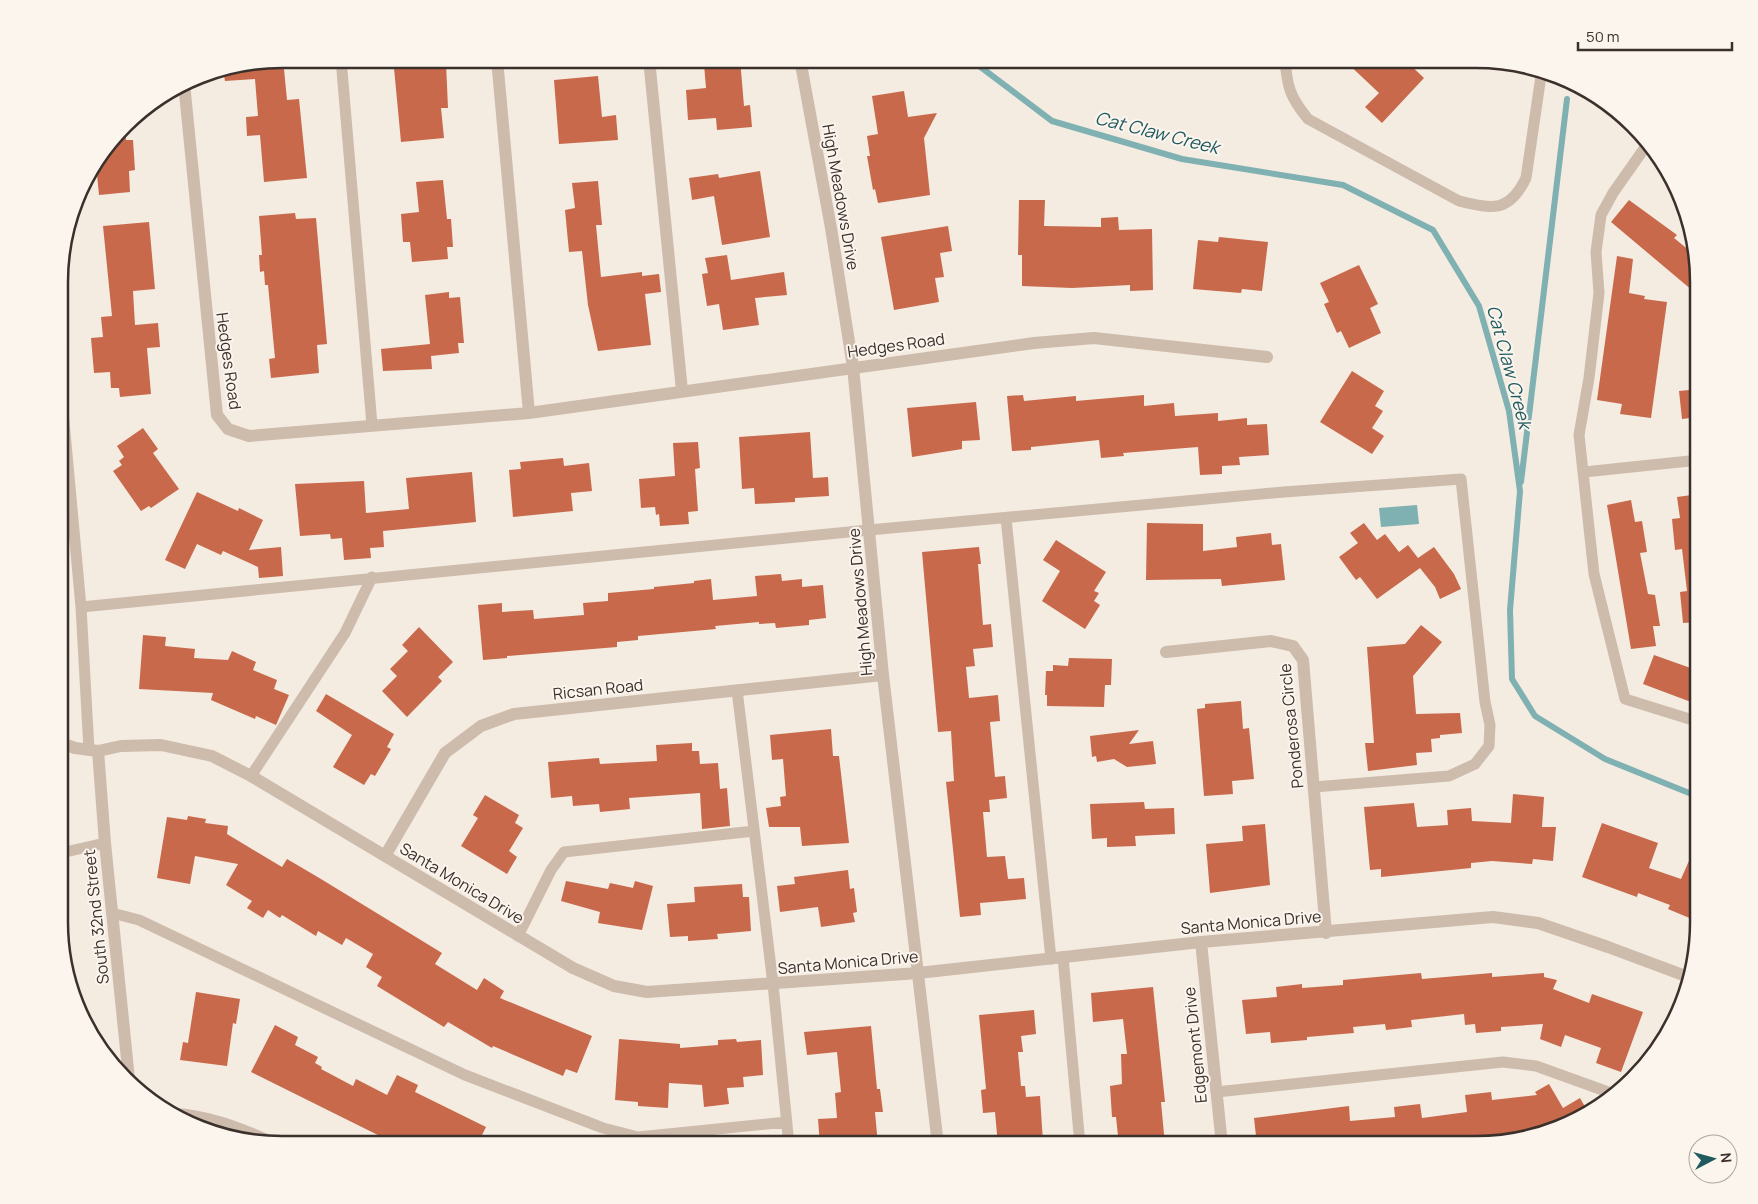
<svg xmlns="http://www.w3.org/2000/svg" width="1758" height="1204" font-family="Manrope,sans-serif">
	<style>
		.water { fill: #7fb0b2 }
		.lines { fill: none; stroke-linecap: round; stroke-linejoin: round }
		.stream { stroke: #7fb0b2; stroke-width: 6 }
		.building { fill: #c8694b }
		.service { stroke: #cdbbac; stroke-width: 11 }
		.minor { stroke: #cdbbac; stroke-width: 12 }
		.labels { text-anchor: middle; stroke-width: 4; stroke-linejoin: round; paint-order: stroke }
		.street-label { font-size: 16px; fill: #3b302b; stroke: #fbf5ee }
		.water-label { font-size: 18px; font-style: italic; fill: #1f5a5e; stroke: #fbf5ee }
		.rim { fill: none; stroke: #3b302b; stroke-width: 2.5 }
	</style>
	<rect width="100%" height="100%" fill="#f4ebe1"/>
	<path class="water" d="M1417,505L1419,524L1381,527L1379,508Z"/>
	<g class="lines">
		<path class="stream" d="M970,59L1052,121L1182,159L1343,185L1433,230L1479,306L1509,411L1520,491L1510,610L1512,679L1535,716L1605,759L1699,797
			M1521,482L1567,99"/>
	</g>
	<path class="building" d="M283,59L287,100L299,99L307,178L264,182L260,135L247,136L246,117L258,116L255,79L225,81L223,70Z
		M711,59H740L744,106L750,105L752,127L717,130L716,118L688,120L686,90L706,88L704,64L711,63Z
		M1343,59H1404L1424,78L1382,123L1365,107L1379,93Z
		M446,63L448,108H441L444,138L401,142L394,68Z
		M598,76L602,117L616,115L618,140L559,144L554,80Z
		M904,91L908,117L937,113L924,138L930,195L878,203L875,189L873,190L867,156H870L867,136L878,134L872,96Z
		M125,127L126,140H133L135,170L129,171L130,192L99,195L96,164Z
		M760,171L770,237L722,245L714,196L692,200L689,178L718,174L719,178Z
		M443,180L447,219H451L453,247H447L448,259L412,262L410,242H403L401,214L419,212L416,182Z
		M598,181L602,225H596L601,277L642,272V276L659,274L661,292L645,294L651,345L598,351L588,305L582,251L569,252L565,210L575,208L572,183Z
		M1019,200H1045L1044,226L1101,227V218L1118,217L1119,230L1152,229L1153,290L1130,291V285L1072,288L1022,286V255H1018Z
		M1629,200L1677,235L1674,238L1696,256L1699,267V296L1611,222Z
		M295,213L296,219L316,218L327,344L317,345L319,373L271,378L269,359L275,358L268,285H265L264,271L260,272L259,255H262L259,216Z
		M149,222L155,289L133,291L135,325L158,323L160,347L147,348L151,394L120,397L119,388H111L110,372L94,373L91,338L103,337L101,317L112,316L103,226Z
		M948,226L952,251L940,253L944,277L935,278L939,302L894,310L881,237Z
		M1219,237L1268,242L1262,291L1242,289L1241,293L1193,289L1198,240L1218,242Z
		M727,255L731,280L784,272L787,295L755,298L759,325L723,330L719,304L707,306L702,274L708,273L705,258Z
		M1617,256L1633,259L1629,293L1645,296L1644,299L1667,302L1651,418L1620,414L1622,404L1597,400Z
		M1359,265L1378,304L1370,308L1381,333L1349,348L1341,331L1337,333L1324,304L1329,302L1320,283Z
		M449,292V298L460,297L464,343H458L459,353L431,356L432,369L383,371L381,349L430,344L425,295Z
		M1352,371L1384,391L1375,406L1383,411L1372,428L1384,436L1372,454L1320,422Z
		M1699,389V417L1682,419L1679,391Z
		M1023,395L1024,401L1076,396V401L1144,395V406L1174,403L1175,416L1218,413V421L1247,418V425L1267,424L1269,455L1239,457L1240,465L1222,466V474L1200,475L1198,447L1123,453L1124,456L1101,458L1099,440L1031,447V450L1012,451L1007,396Z
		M976,402L980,440L962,441V449L912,457L907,408Z
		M143,428L158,449L153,453L179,489L151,508L149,506L141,511L113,471L122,465L119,461L124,457L117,446Z
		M810,432L813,478L828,477L829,496L795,498V502L755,504L754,488L742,489L739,437Z
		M698,442L700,468L695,469L698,511L688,512L689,524L660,526L659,514L656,515L655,507L641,508L639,479L675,476L673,443Z
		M563,458L564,466L589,463L592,491L571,493L573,511L513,517L509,470L521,469L520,462Z
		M472,472L476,522L383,531L384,547L370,548L371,558L344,560L342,538L331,539L330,534L300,536L295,484L364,481L366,513L409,509L406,478Z
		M197,492L238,511L239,508L263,520L249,550L281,547L283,576L259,578L258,567L223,551L221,555L197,544L185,569L165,560Z
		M1699,494V622L1683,623L1680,592L1687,591L1682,549L1675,550L1672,519L1680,518L1677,497Z
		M1631,500L1635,522L1642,521L1647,552L1640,553L1648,594L1655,595L1660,626H1653L1656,646L1631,649L1607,505Z
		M1147,523L1203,524V551L1237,547L1236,537L1271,533L1272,545L1281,544L1285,580L1222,586L1221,579L1146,580Z
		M1364,523L1377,540L1385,534L1399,552L1408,545L1418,558L1434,547L1454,574L1461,589L1440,599L1435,587L1420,568L1377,599L1360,577L1356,580L1339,557L1358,543L1350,533Z
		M1056,540L1106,572L1094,591L1099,593L1094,601L1100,605L1085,629L1042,601L1060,571L1043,560Z
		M979,547L981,564H978L983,625L991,624L993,647L973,649L975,666L966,667L969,698L998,695L1000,721L990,722L995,777L1005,776L1007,798L989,800L990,812H983L987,857L1005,856L1008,879L1024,878L1026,899L980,903L981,915L960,917L946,782L954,781L951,731L938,732L922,552Z
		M781,574L782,581L802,579V587L823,585L826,618L809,620V625L776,628L775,623L759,624V622L715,626L716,629L638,636V640L617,642V647L507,656V658L483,660L478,605L502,603V612L533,610L534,619L584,615L583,603L608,601V593L654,589V587L694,583V581L711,579L713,600L757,596L755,576Z
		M1421,625L1442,642L1413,676L1416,714L1460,713L1462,733L1440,735V738L1431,739L1432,752L1416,753L1417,765L1368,771L1365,743H1374L1367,647L1405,644Z
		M419,627L453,662L438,677L442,681L407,717L382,691L397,676L390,669L408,651L402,645Z
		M143,635L166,637L165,646L195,649L194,658L228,660L232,651L256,662L253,670L277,680L274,689L289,695L276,725L256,716L255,719L211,700L213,693L139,689Z
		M1654,655L1699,671V705L1643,684Z
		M1069,658L1112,659L1111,685H1105L1104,707L1047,706V695H1045L1046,671H1053V665L1068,666Z
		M326,694L394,734L387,747L391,749L375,776L371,774L364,785L333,767L352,735L316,711Z
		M1241,701L1243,729L1249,728L1254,779L1232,781L1233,794L1204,796L1197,709L1205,708V704Z
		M831,729L833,756H839L849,843L802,846L800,827H769L766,808L781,806L780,797L786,796L783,759L772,760L770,735Z
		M1139,730L1129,744L1153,741L1156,764L1127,767L1114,759L1097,762L1096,756L1092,757L1090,736Z
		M692,743V751H699L700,764L718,763L720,789L727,788L730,826L702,829L700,793L629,798L630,809L600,812L599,804L573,806L572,796L551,798L548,762L599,758L600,764L657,761L656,745Z
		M1513,794L1544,797L1542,827H1556L1553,861L1533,859L1532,864L1492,861L1471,863V868L1381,877V869L1370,870L1364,807L1414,803L1417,827L1448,825L1447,810L1471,808L1472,821L1511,823Z
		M485,795L519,815L515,823L523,828L509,851L517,857L507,874L461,846L478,818L473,815Z
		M1144,802L1145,809L1174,808L1175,834L1135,836L1136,846L1107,847V838L1092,839L1090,804Z
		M188,816L206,819L205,823L228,826L227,834L282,867L287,859L321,879L442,953L435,964L477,990L484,978L504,991L500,998L592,1036L577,1073L566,1069L563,1076L493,1046L492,1048L448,1022L444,1027L377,986L382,977L366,967L373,954L346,938L342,945L318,931L316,936L282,915L280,918L268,910L263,918L247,908L252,901L226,885L238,864L195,856L190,884L157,878L167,817L187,820Z
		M1602,823L1658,843L1649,868L1681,879L1699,838V922L1668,909L1670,905L1638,893L1637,897L1582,877Z
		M1265,824L1270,885L1210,893L1206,844L1243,841L1242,826Z
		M848,870L850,889L854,888L857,912L853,913L855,922L821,927L818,907L780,912L777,886L795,884L794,877Z
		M566,881L608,889L610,883L633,888L635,881L653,886L642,930L598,923L600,912L561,901Z
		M742,884L743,897H749L751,931L717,934L718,939L688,941V936L670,937L667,904L695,902L694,887Z
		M1421,973L1422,979L1492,973V977L1544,973V977L1557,980L1553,989L1589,1003L1592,994L1643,1012L1621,1072L1596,1063L1601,1048L1565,1035L1561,1047L1540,1039L1543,1024L1501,1027V1031L1476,1033L1475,1024L1465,1025L1464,1014L1411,1020L1412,1027L1386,1030L1385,1024L1353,1027L1354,1033L1307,1037V1040L1271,1043L1270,1032L1246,1034L1242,1000L1277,997L1276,987L1302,984V988L1343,985V980Z
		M1153,987L1165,1102H1161L1165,1145H1119L1116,1117H1112L1110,1086L1122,1084L1121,1054H1127L1123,1019L1093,1022L1091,993Z
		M196,992L240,999L236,1024L233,1023L227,1066L180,1060L183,1042L188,1043Z
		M1034,1010L1036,1034L1021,1036L1023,1052H1018L1021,1086H1025L1026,1097L1040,1096L1043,1142L998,1145L995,1112L983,1113L981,1090L986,1089L979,1015Z
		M275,1025L298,1037L295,1045L318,1057L315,1063L322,1067L321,1069L353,1086L356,1079L387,1095L397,1075L418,1085L415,1092L486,1127L477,1145H398L251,1072Z
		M871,1026L877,1089H880L883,1112H875L878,1145H820L818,1119L837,1118L835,1093L841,1092L837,1052L807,1055L804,1032Z
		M619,1039L680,1044V1048L718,1045V1040L736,1039L737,1042L761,1040L763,1075L743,1077L744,1087L727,1088L729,1104L704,1107L702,1085L669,1083L668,1108L638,1106V1102L615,1100Z
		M1549,1084L1563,1108L1580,1098L1588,1112L1575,1122L1473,1145H1257L1254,1118L1349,1106L1350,1121L1395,1117L1394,1107L1420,1104L1422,1118L1467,1112L1465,1095L1491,1092L1492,1100L1537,1095L1535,1092Z"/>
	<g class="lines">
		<path class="service" d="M341,59L372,425
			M1285,59C1287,87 1290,97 1308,119L1459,201C1493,209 1509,213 1526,178L1542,69
			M1646,146L1613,193L1601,215L1596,252L1599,293L1589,378L1579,435L1594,574L1625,699L1699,722
			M61,389L81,607L89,750
			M1584,472L1699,460
			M1006,518L1051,959
			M81,607L869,530L1284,492L1461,479L1485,702L1490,725L1489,746L1475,764L1449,776L1314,787
			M737,690L773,984L789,1145
			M251,776L345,633L372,577
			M61,853L105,843
			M112,913L139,920L465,1075L603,1128L638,1137L787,1122
			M518,936L551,870L564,852L754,831
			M1063,957L1080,1145
			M1216,1092L1503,1062L1536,1066L1611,1093"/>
		<path class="minor" d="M649,59L682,391
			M800,59L831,228L853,367L883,675L938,1145
			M184,83L217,415L228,429L249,436L529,413L497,59
			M529,413L1034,343L1094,338L1267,357
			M1166,652L1271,641L1293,646L1303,660L1326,933
			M61,743L75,748L98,751L121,746L161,745L212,756L251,776L573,968L614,986L647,992L918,973L1201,942L1493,917L1538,923L1608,947L1691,978
			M98,751L105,843L129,1079
			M385,856L445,753L481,726L514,714L883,675
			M1201,942L1222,1145
			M173,1114C210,1115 245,1131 279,1145"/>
	</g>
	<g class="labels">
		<g class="street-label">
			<text transform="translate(841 197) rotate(80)" y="6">High Meadows Drive</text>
			<text transform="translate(896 345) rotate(-8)" y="6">Hedges Road</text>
			<text transform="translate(229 361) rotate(82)" y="6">Hedges Road</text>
			<text transform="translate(860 602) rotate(-95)" y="6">High Meadows Drive</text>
			<text transform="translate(598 689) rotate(-6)" y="6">Ricsan Road</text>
			<text transform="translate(1291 726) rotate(-96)" y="6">Ponderosa Circle</text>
			<text transform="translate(462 883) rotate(31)" y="6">Santa Monica Drive</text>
			<text transform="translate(96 917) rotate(-96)" y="6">South 32nd Street</text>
			<text transform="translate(1251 922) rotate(-5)" y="6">Santa Monica Drive</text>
			<text transform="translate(848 962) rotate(-5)" y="6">Santa Monica Drive</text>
			<text transform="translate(1195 1045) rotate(-96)" y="6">Edgemont Drive</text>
		</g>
		<g class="water-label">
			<text transform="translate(1157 133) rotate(14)" y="6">Cat Claw Creek</text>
			<text transform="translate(1509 367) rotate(75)" y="6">Cat Claw Creek</text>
		</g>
	</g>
	<path d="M0 0H1758V1204H0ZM282 68H1476A214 214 0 0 1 1690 282V922A214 214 0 0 1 1476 1136H282A214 214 0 0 1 68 922V282A214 214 0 0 1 282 68Z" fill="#fbf5ee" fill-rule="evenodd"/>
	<path class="rim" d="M282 68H1476A214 214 0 0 1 1690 282V922A214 214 0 0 1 1476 1136H282A214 214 0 0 1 68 922V282A214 214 0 0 1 282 68Z"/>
	<g transform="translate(1713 1159) rotate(84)"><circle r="24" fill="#fbf5ee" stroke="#aea6a0"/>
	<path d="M0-4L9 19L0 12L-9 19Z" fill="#1f5a5e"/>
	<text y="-8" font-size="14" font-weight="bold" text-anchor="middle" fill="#3b302b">N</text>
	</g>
	<path d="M1578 42v8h154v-8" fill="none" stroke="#3b302b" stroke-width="2.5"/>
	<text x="1586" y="42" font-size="15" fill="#3b302b" stroke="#fbf5ee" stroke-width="4" paint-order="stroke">50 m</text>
</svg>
